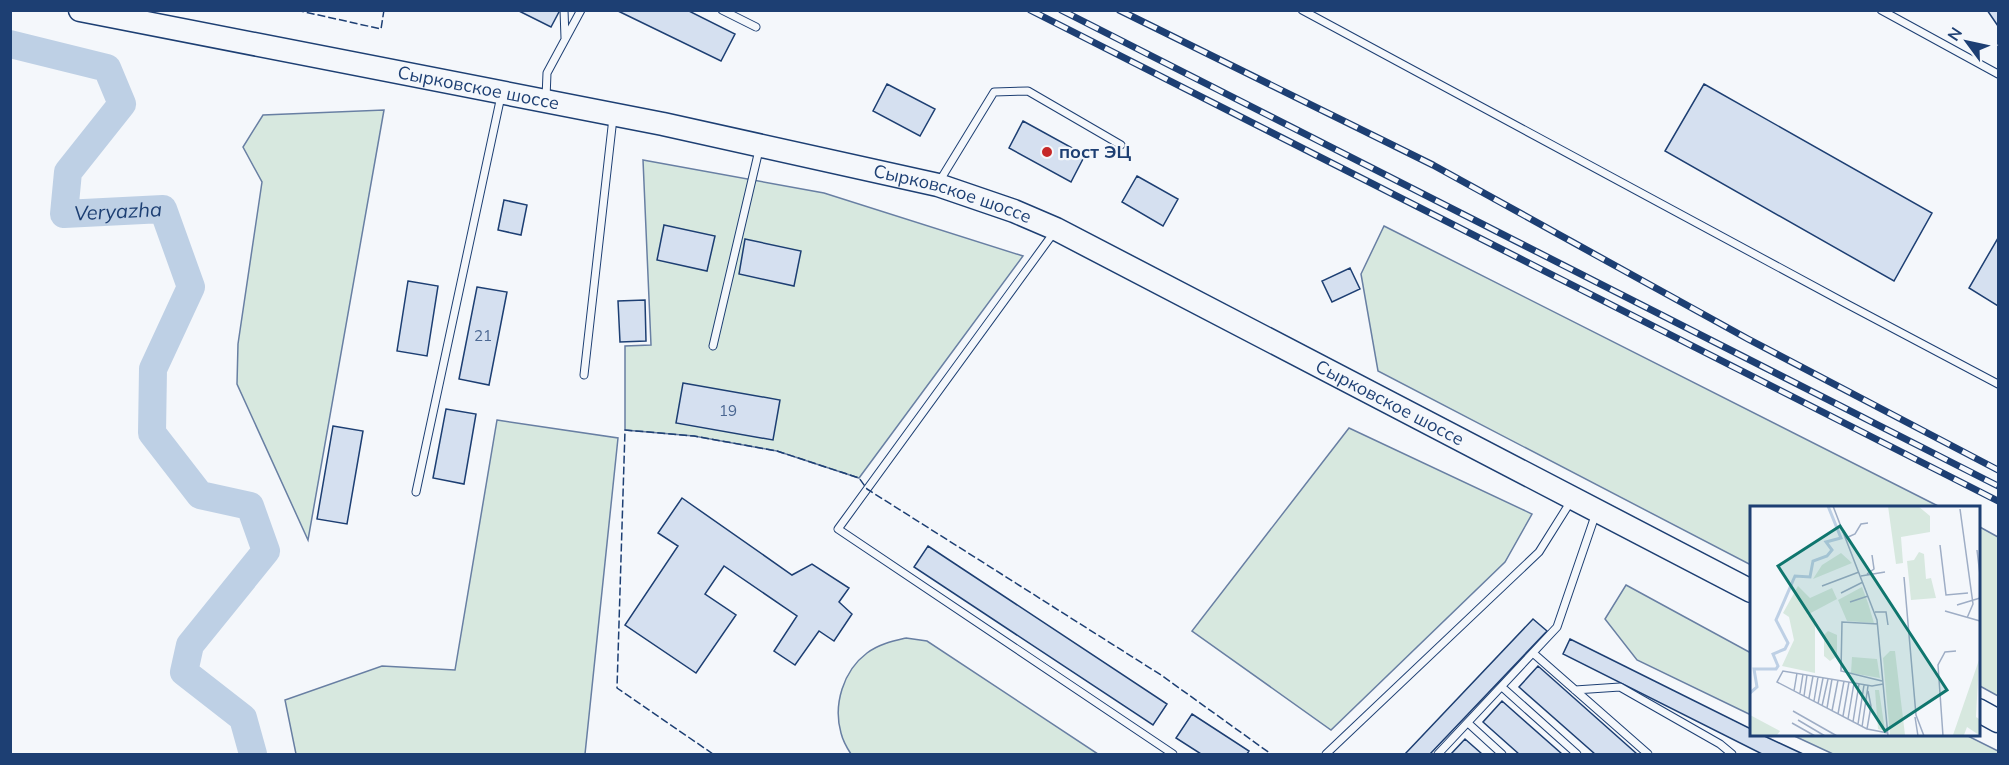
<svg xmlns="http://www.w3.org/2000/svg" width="2009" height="765" font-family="Mulish,sans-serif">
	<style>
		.green { fill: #d7e8df; stroke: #687fa3; stroke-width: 1.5 }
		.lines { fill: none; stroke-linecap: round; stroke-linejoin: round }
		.river { stroke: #bed0e5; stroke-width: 28 }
		.building { fill: #d5e0f0; stroke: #1d3f73; stroke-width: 1.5 }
		.service-casing { stroke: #1d3f73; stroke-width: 9 }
		.primary-casing { stroke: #1d3f73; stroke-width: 25 }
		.service { stroke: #f4f7fb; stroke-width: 7 }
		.primary { stroke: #f4f7fb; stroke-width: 22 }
		.rail-casing { stroke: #1d3f73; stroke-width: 7 }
		.rail { stroke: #f4f7fb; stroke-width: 4.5; stroke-dasharray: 14; stroke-linecap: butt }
		.fence { stroke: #1d3f73; stroke-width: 1.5; stroke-dasharray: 8 3; stroke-linecap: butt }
		.poi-dot { fill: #c62828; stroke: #f4f7fb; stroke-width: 2 }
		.labels { text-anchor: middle; stroke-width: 4.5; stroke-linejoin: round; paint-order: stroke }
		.number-label { font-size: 15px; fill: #4b6792 }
		.street-label { font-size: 18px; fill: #1d3f73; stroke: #f4f7fb }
		.poi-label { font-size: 18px; font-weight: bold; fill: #1d3f73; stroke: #f4f7fb; text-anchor: start }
		.water-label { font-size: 20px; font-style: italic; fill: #1d3f73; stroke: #f4f7fb }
		.inset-river { fill: none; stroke: #bed0e5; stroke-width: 3 }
		.inset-road { fill: none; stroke: #9eadc5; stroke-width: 1.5 }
		.view { fill: #0f766e; fill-opacity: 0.15; stroke: #0f766e; stroke-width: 3 }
		.inset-edge { fill: none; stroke: #1d3f73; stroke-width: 3 }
	</style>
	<rect width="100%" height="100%" fill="#f4f7fb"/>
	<path class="green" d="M384,110L308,540L237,384L238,344L262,182L243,147L263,115Z
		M643,160L824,193L1023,256L859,478L777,451L694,436L625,430V346L651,345Z
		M1384,226L1940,507H1751V565L1378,371L1361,274Z
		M497,420L618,438L585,754H296L285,700L382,666L455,670Z
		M1349,428L1532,514L1505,562L1331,730L1192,631Z
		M1978,526L1998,537V696L1978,685Z
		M1626,585L1751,653V715L1637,660L1605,619Z
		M906,638L927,641L1098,754H851C847,748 843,741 841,733C833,705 843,671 867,653C879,644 893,641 906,638Z
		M1790,734H1964L1998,751V754H1833Z"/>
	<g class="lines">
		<path class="river" id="s1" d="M10,44L107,68L122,104L68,172L64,214L163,209L191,287L153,369L152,433L200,495L250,506L266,551L190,645L184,672L243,718L253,754"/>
	</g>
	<path class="building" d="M517,10H560L551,27Z
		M616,10H687L735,34L721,61Z
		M1987,10H1998V26Z
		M887,84L935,109L920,136L873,111Z
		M1704,84L1932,213L1894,281L1665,151Z
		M1023,121L1085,155L1071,182L1009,148Z
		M1137,176L1178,199L1163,226L1122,202Z
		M504,200L527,205L521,235L498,230Z
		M664,225L715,236L707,271L657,260Z
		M1998,238V306L1969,288Z
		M745,239L801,251L794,286L739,274Z
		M1350,268L1360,289L1332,302L1322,281Z
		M408,281L438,286L427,356L397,351Z
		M477,287L507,292L489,385L459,379Z
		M645,300L646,341L620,342L618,301Z
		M683,383L780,400L773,440L676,423Z
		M446,409L476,414L464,484L433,478Z
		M333,426L363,431L347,524L317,519Z
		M682,498L792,575L812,564L849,588L839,602L852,614L834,641L819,631L795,665L774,651L797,616L724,566L705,594L736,615L696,673L625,625L678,546L658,533Z
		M928,546L1167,704L1153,725L914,567Z
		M1533,619L1547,631L1430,754H1405Z
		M1570,639L1751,729V734H1760L1803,754H1762L1563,654Z
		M1538,666L1637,754H1595L1519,687Z
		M1502,701L1562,754H1519L1483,722Z
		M1192,714L1249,751L1247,754H1201L1176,738Z
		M1465,739L1482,754H1451Z"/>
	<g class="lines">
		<defs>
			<path id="service" d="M564,10L565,38
				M722,10L756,27
				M1302,10L1845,303L1998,384
				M1881,10L1998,74
				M546,98L547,73L581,10
				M939,182L994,92L1028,91L1121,145
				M1055,231L838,529L1173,754
				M713,346L759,150
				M584,375L613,118
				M416,492L501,96
				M1533,653L1648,754
				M1502,687L1577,754
				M1575,690L1620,687L1720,744L1732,754
				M1468,723L1502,754
				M1326,754L1539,552L1571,501
				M1438,754L1557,627L1596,513"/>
			<g id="primary">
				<path id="s2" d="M80,10L663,124L938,185L1014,211L1056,229L1751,591"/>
				<path d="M1978,710L1998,721"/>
			</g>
		</defs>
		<use href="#service" class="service-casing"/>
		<use href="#primary" class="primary-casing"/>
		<use href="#service" class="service"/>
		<use href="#primary" class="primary"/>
		<defs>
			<path id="rail" d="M1030,10L1998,501
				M1061,10L1998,486
				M1119,10L1433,165L1748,339L1998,470"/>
		</defs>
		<use href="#rail" class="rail-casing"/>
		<use href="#rail" class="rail"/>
		<path class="fence" d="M296,10L381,29L384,10
			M713,754L617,688L625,430L694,436L777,451L859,478L867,489L1161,675L1271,754"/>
	</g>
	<circle class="poi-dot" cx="1047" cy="152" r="6"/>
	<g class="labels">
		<g class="number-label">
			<text x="483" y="341">21</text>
			<text x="728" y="416">19</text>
		</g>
		<g class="street-label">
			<text dy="6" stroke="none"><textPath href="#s2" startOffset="406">Сырковское шоссе</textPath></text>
			<text dy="6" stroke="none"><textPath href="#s2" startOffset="892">Сырковское шоссе</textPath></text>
			<text dy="6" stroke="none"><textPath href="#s2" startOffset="1378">Сырковское шоссе</textPath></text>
		</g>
		<g class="poi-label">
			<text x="1059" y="158">пост ЭЦ</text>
		</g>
		<g class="water-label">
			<text dy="7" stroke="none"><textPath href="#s1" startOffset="322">Veryazha</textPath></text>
		</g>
	</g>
	<g transform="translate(1750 506)">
		<rect width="230" height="230" fill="#f4f7fb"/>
		<path d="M138,0H168L180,10V26L151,31L153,57L146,58ZM169,46L174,48L176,73L181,72L186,92L161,94L157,55L164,54ZM91,47L102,57L63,73L72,59ZM48,80L60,92L82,82L87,93L57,109L65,113V167L32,160L44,134L39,111L33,107ZM112,81L118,97L124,117L97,115L88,94ZM78,125L87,129V150L80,155L74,150V129ZM140,145H145L155,229H140L133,152ZM102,151L127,153L130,172L101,167ZM229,154L226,211L229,213V229L217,221L214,229H203ZM125,184H129L135,225L128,223ZM0,209L30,225L27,229H0Z" fill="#d7e8df"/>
		<path class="inset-river" d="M0,187L7,181L4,163H26L28,160L23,148L35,143L38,137L26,114L45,70L60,71L63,55L77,50L82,44L76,36L91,32L78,0"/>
		<path class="inset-road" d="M83,0L127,114L138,230M210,3L223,98L217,112M96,32L105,28L111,18L118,17M190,39L196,89L218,87M227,44L230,69M117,68L124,63L122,49M111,70L135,66M154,71L166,209L174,230M72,80L109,66M91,87L113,76M100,96L118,90M207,99L230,92M195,105L230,115M125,106H136L138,119M128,118L92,116L91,165L132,175M133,178L122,180L33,165L27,176L117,223L138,227M44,185L47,167M50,187L53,168M54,190L57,169M59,192L63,170M64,195L68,171M68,198L73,172M72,200L78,173M77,202L82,173M43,205L87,230M82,205L88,174M88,208L94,175M93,210L99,176M165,211L168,230M98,213L104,177M48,214L75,230M103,216L109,178M42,217L65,230M108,218L114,179M112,221L118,180M117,223L121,200L118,185M193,230L188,159L195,146L206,145"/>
		<path class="view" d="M90,20L197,184L135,225L28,60Z"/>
		<rect width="230" height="230" class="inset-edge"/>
	</g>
	<rect width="2009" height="765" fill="none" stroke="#1d3f73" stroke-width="24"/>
	<g transform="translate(1967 42) rotate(303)" stroke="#f4f7fb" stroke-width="4.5" paint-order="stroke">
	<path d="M0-4.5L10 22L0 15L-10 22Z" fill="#1d3f73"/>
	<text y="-9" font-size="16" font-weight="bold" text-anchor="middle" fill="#1d3f73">N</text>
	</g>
</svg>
